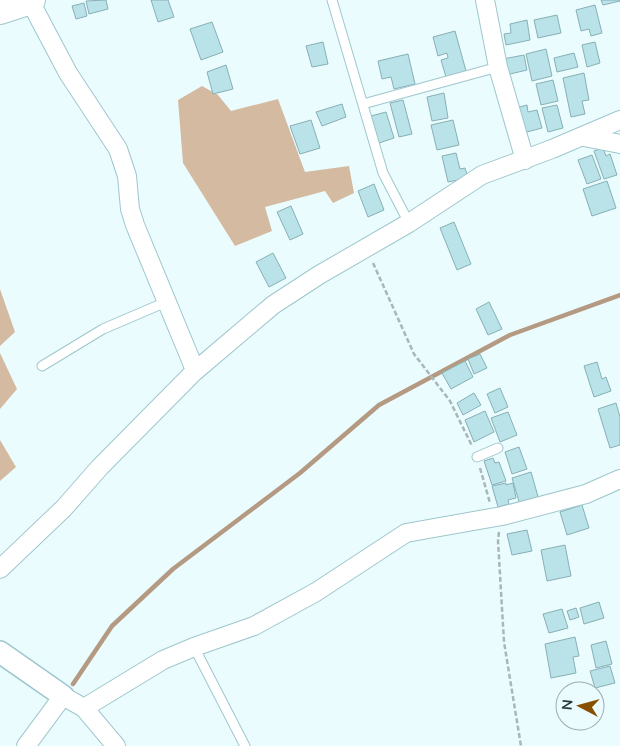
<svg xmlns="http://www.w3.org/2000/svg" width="620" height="746" font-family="Mulish,sans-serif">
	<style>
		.forest { fill: #d4baa0 }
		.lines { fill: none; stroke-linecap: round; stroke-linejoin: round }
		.stream { stroke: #b49a82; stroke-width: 4.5 }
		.building { fill: #b9e3e9; stroke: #87b0b5 }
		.service-casing { stroke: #9ec7cd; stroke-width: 11 }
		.minor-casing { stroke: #9ec7cd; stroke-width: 20 }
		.tertiary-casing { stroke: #9ec7cd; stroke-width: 24 }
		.trunk-casing { stroke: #9ec7cd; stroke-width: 30 }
		.path { stroke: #a7b8ba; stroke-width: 2.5; stroke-dasharray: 5 2.5; stroke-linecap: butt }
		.service { stroke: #fff; stroke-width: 9 }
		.minor { stroke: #fff; stroke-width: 18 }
		.tertiary { stroke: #fff; stroke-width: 21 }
		.trunk { stroke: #fff; stroke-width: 28 }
	</style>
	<rect width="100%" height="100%" fill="#ebfcfe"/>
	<path class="forest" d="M202,86L218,95L231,111L278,99L305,172L349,166L354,193L333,203L325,191L265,207L272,231L235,246L183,163L178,100Z
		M0,289L15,332L0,346Z
		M0,353L17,389L0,409Z
		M0,440L16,467L0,481Z"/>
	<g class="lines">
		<path class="stream" d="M73,684L112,626L173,569L300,473L379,405L510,335L620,295"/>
	</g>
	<path class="building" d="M106,0L108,9L89,14L86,1Z
		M151,0H168L174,17L158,22Z
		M601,0H620V1L603,5Z
		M84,3L87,16L76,19L72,6Z
		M595,5L602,33L591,36L589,29L581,31L576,10Z
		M557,15L561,33L538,38L534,20Z
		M527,20L530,40L506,45L504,34L511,33L510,24Z
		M212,22L223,52L201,60L190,29Z
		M455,31L466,71L446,77L441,60L448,58L447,53L438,56L433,37Z
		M323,42L328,64L312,67L306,46Z
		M595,42L600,63L587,67L582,45Z
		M546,49L552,76L532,81L526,54Z
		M574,53L578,67L557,72L554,58Z
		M408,54L415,84L394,89L391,77L382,79L378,61Z
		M524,55L527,70L506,75L503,59Z
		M226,65L233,89L213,94L207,72Z
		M584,73L589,100L582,101L585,114L571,117L563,78Z
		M553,80L558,101L541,105L536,84Z
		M444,93L448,118L432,121L427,97Z
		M403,100L412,134L399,137L390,103Z
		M342,104L346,117L322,126L316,112Z
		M527,105L528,112L537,110L542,128L523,133L516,108Z
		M557,105L563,128L548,132L542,108Z
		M386,112L394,138L379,143L371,116Z
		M311,120L320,148L300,154L290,126Z
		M453,120L459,145L437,150L431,125Z
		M603,148L606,156L610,154L617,175L604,179L594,151Z
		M456,153L460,169L465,168L468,178L448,182L442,156Z
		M592,155L601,179L587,184L578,160Z
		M607,181L616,208L592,216L583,189Z
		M374,184L384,210L368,217L358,191Z
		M291,206L303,234L290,240L277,212Z
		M454,222L471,264L457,270L440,228Z
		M273,253L286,278L269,287L256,262Z
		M489,302L502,329L488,335L476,309Z
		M480,354L487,368L474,374L468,359Z
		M465,361L473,377L451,389L442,373Z
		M597,362L602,379L606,377L611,391L594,397L584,366Z
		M500,388L508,407L495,413L487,394Z
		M474,393L481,405L463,415L457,403Z
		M616,403L620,417V445L610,448L598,409Z
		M485,411L494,432L474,442L465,420Z
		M508,412L517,435L500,442L491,418Z
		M519,447L527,469L512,474L505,452Z
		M493,458L495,463L499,462L506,481L492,485L484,461Z
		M531,472L539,500L520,505L512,478Z
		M506,483V485L513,483L516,498L508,500L509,504L498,507L492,486Z
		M582,505L589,528L567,535L560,512Z
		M527,530L532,551L512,555L507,534Z
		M565,545L571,576L547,581L541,550Z
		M599,602L604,618L584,624L580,608Z
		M576,608L579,617L570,620L567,611Z
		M562,609L568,628L549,633L543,614Z
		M575,637L579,656L573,657L576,673L551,678L545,644Z
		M606,641L612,664L596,668L591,645Z
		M610,666L615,683L595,688L590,671Z"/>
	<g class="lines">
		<defs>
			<path id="service" d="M332,0L383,173L409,223
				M363,104L498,67
				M42,366L103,329L166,302
				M477,457L498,448
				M194,647L245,746"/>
			<path id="minor" d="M485,0L498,67L525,160
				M30,1L68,73L118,149L127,176L130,209L135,225L195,370
				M584,137L620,144
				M0,569L64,508L100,467L194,372L273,305L319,275L409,223L482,175L552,149L620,120
				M84,708L163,660L194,647L254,626L316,592L406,533L502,516L586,494L620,479
				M26,746L63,696L84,708L116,746"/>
			<path id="tertiary" d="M0,652L63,696"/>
			<path id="trunk" d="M0,10L31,0"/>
		</defs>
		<use href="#service" class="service-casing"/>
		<use href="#minor" class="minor-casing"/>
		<use href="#tertiary" class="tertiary-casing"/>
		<use href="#trunk" class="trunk-casing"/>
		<path class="path" d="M373,263L414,354L450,401L472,446
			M480,468L490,503
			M499,532L498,541L504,642L521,746"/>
		<use href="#service" class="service"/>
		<use href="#minor" class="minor"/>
		<use href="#tertiary" class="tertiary"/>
		<use href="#trunk" class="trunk"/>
	</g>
	<g transform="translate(580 706) rotate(276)"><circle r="24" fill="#ebfcfe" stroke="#9daeb0"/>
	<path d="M0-4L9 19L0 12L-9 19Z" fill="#875001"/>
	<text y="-8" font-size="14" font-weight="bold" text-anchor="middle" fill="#28393b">N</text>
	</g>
</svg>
